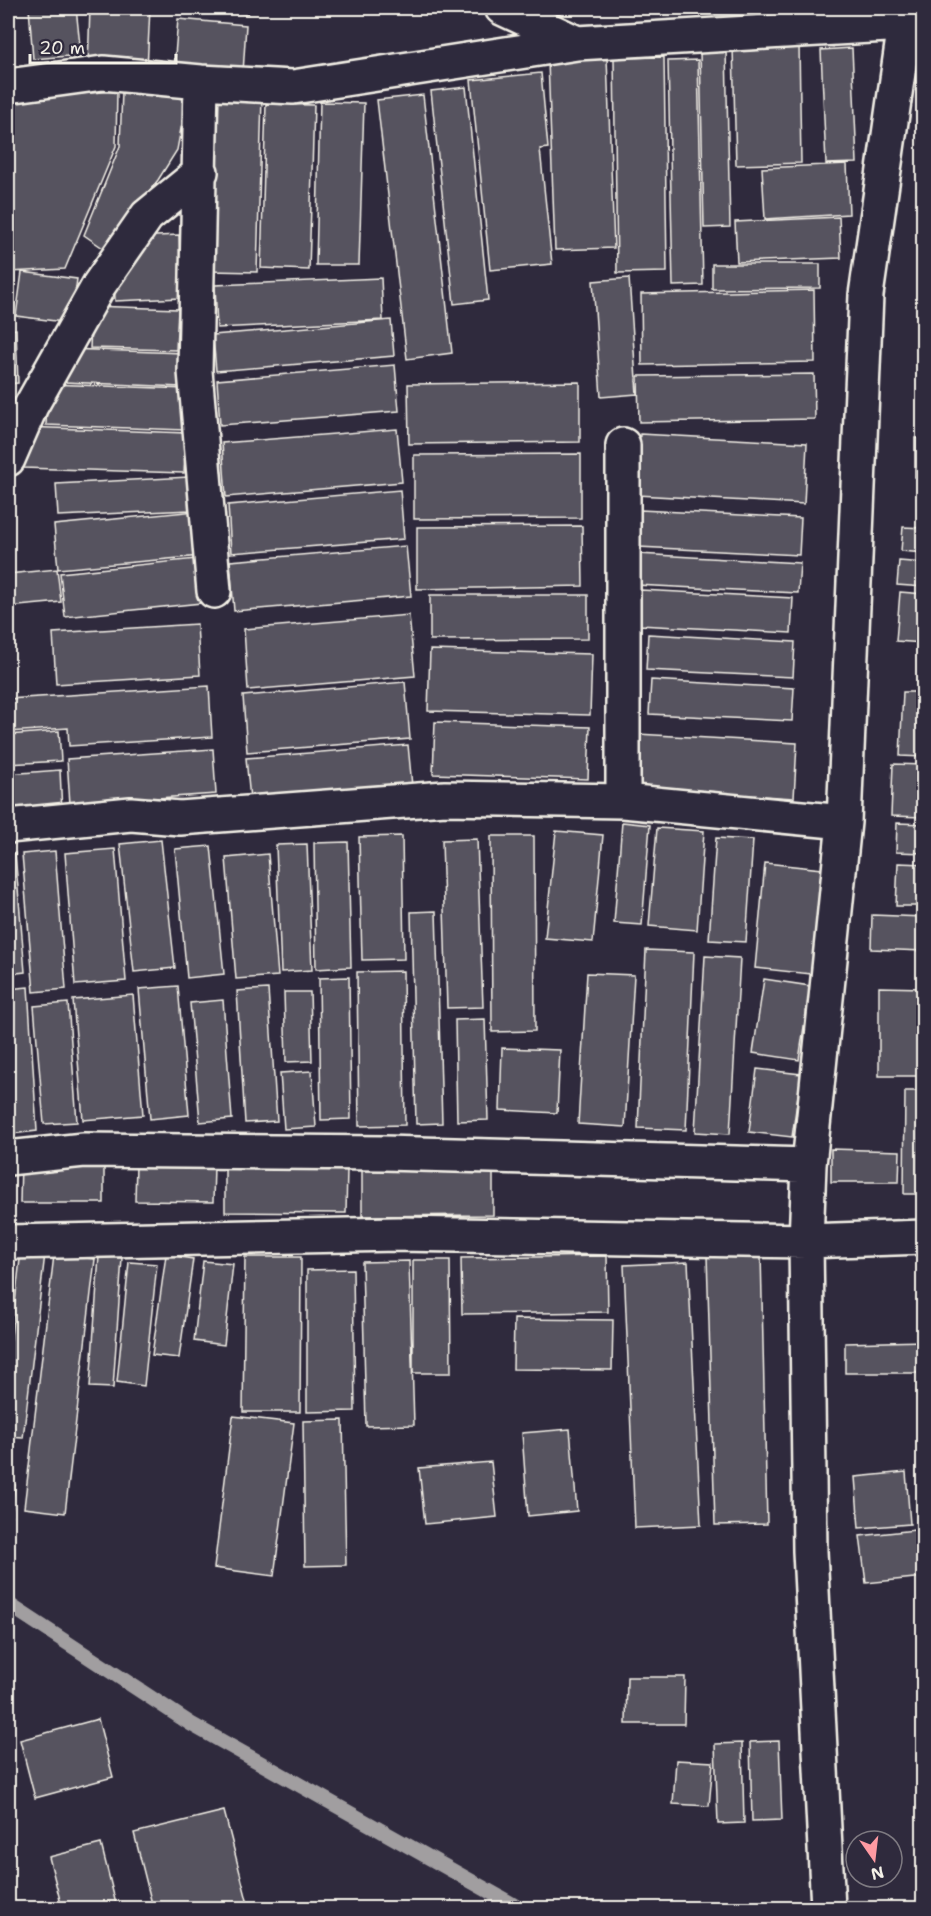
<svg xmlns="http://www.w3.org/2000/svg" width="931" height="1916" font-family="'Shantell Sans',sans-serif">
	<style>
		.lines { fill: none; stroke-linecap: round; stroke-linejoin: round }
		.stream { stroke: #a19ea0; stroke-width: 15 }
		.building { fill: #56525f; stroke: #f4f1e8; stroke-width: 1.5 }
		.street-casing { stroke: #f4f1e8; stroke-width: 38 }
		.street { stroke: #2f2a3d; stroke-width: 33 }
	</style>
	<rect width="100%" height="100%" fill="#2f2a3d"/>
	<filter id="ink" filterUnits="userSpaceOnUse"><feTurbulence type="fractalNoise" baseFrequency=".0167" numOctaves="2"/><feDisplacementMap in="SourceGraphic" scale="12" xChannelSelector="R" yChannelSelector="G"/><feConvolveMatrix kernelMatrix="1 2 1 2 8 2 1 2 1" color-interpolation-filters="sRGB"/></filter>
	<g filter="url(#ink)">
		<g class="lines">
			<path class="stream" d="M8,1604L191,1724L519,1908"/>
		</g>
		<path class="building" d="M29,8H76L81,55L33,59Z
			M90,8H150L147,69L88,67Z
			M165,8H248V14Z
			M178,19L246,25L243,73L174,68Z
			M8,22L11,56H8Z
			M799,45L801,163L736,165L733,47Z
			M852,48L857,163L826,164L821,50Z
			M726,50L730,227L704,228L700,51Z
			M664,57L667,272L617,273L614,58Z
			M607,58L614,248L555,250L548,61Z
			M698,60L703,285L673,286L668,61Z
			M924,72V195L916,73Z
			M541,73L548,148L540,149L552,264L490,270L471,80Z
			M466,87L488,300L454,304L431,91Z
			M117,91L116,146L65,269L9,272L8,99Z
			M122,91H188L177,150L158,180L103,248L84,235L120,146Z
			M423,95L452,353L407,359L377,100Z
			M216,96L262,97L257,272L211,271Z
			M320,102L364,103L359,265H316Z
			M266,104L314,105L309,270L261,268Z
			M847,164L849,214L765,219L762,168Z
			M839,217L841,258L737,262L735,222Z
			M179,235L181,298L115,301L114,268L134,237Z
			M712,264H820V288L712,289Z
			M22,272L77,279L71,323L16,316Z
			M381,278L383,320L217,328L215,285Z
			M629,278L637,394L601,397L593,281Z
			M814,290L815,362L642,365L641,294Z
			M92,306L178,309L176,350L90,348Z
			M391,320L394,356L216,371L213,335Z
			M16,329L18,383L8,384V330Z
			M66,349L184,353L182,387L64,382Z
			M395,365L399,411L220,425L217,380Z
			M814,374L815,419L639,422L638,376Z
			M580,382V442L409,444L408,384Z
			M48,384L187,389L185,430L46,425Z
			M8,401L16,402L8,423Z
			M25,427L186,433L184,473L23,468Z
			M397,429L402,482L226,497L222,443Z
			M640,434L807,443L804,504L637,495Z
			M915,438H924V477H915Z
			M581,454V518L414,519V455Z
			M189,477L191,510L58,516L56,484Z
			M400,490L404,539L231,553L228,505Z
			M640,510L801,518L799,555L638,547Z
			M196,511L201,556L58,569L54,525Z
			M582,526L583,586L417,589V527Z
			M903,527L924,528V553L901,551Z
			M406,546L411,596L234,611L230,561Z
			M638,554L800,563L798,593L636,585Z
			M196,559L201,603L65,617L60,573Z
			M899,561L924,563V587L897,585Z
			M57,569L61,602L8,607V574Z
			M640,590L793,598L791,633L639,625Z
			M900,592L924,594V643L896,641Z
			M430,595H588V639L430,640Z
			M409,615L415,676L248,690L244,629Z
			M197,624L200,675L56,684L53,633Z
			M648,634L795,642L793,677L646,670Z
			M430,650L592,654L590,715L428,711Z
			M651,680L794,688L792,721L649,714Z
			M405,682L410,739L247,752L243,696Z
			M209,686L212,737L69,746L68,728L8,732V699Z
			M903,692H924V757L900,756Z
			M435,722L590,727L588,779L433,774Z
			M59,731L61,761L8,764V735Z
			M637,734L797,743L794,798L634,788Z
			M408,745L412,786L250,799L246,758Z
			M213,749L216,794L70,804L67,759Z
			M893,764L924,765V817L891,816Z
			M60,770L62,812L8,816V774Z
			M622,822L650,825L642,925L614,923Z
			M897,823L924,824V853L896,852Z
			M657,828L704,831L697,930L649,926Z
			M556,831L603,835L593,942L545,938Z
			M402,836L404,959L362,960L359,837Z
			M491,836H534L535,1031L492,1032Z
			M716,838L753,840L746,942L709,940Z
			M477,839L483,1007L447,1008L442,840Z
			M161,840L175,968L134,972L120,844Z
			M348,842L351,967L316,969L314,843Z
			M307,844L312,970L281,972L276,845Z
			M211,846L224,974L187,978L175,849Z
			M115,849L126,981L75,985L65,853Z
			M55,851L66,989L34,992L22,854Z
			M8,853H15L25,972L8,974Z
			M268,854L278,976L236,979L226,858Z
			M765,863L822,869L811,974L755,968Z
			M898,863L924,864V906H896Z
			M436,911L442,1123L416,1124L411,912Z
			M872,915L924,917V951L871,949Z
			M646,950L694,952L686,1130L638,1128Z
			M705,956L740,958L730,1134L695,1132Z
			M403,971L405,1125L359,1126L357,972Z
			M587,973L634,975L625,1127L578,1124Z
			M349,977L351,1119L321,1120L319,978Z
			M764,979L810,986L799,1060L753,1053Z
			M178,986L189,1115L150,1119L139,989Z
			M28,987L37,1131L12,1134L8,1074V989Z
			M879,987L924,988V1076H879Z
			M268,989L277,1121L245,1123L237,991Z
			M284,992H310L312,1061L286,1062Z
			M133,995L143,1115L83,1120L73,1000Z
			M223,1000L232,1119L200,1122L190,1003Z
			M68,1003L77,1122L44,1124L34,1006Z
			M485,1019L488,1120L457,1121L455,1020Z
			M502,1048L560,1050L557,1113L500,1110Z
			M757,1069L801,1074L792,1137L749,1132Z
			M312,1071L316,1127L284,1129L280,1073Z
			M905,1091H924V1194H904Z
			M831,1149L900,1151L899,1182H831Z
			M21,1163L104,1164V1203H20Z
			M136,1165L214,1166L213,1202L135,1201Z
			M225,1169H347L346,1213L225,1212Z
			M362,1169H493V1215L362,1216Z
			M21,1251L45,1254L23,1438L8,1437V1362Z
			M761,1254L767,1524L715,1525L707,1255Z
			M54,1255L95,1259L65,1513L24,1508Z
			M166,1255L193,1259L179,1358L152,1355Z
			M99,1256L122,1258L113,1388L90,1387Z
			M607,1256L608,1312L462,1314L461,1258Z
			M245,1257H301L300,1412H243Z
			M413,1260H450L451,1373H413Z
			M203,1261L233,1264L224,1345L194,1341Z
			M409,1261L414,1425L366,1426L362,1262Z
			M129,1262L157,1264L144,1386L117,1382Z
			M688,1262L701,1525L635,1528L624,1265Z
			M353,1269L355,1411L307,1412V1270Z
			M514,1319L613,1320L612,1370L513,1369Z
			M924,1341V1373H845V1343Z
			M233,1416L294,1423L274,1576L214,1568Z
			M343,1420L346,1565L305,1566L303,1421Z
			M570,1429L577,1511L528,1516L522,1433Z
			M491,1462L497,1517L425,1524L419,1468Z
			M906,1472L910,1524L859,1528L855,1477Z
			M8,1484L15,1485L8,1533Z
			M924,1529V1577L866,1583L860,1536Z
			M627,1677H685L684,1724H626Z
			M98,1719L113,1777L35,1798L20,1740Z
			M779,1741L782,1820L752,1821L750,1742Z
			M742,1743L744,1823L718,1824L715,1744Z
			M676,1760L713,1762L709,1806L673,1804Z
			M224,1811L249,1908H153L134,1833Z
			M101,1844L117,1908H62L49,1857Z"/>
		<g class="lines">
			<defs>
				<path id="street" d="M502,8L577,43
					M201,82L195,371L214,591
					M8,86L103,73L201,82L293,87L577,43L905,24
					M8,459L31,406L99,285L147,216L201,172
					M623,801V445
					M8,826L131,814L180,818L445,798L623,801L844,822
					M8,1158L84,1150L384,1153L809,1165
					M8,1242L398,1234L806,1241L924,1237
					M828,1908L810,1551L806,1241L809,1165L844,822L866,295L905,24L917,8"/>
			</defs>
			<use href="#street" class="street-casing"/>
			<use href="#street" class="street"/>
		</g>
	</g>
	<rect width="931" height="1916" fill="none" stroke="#2f2a3d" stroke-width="30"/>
	<rect x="15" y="15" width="901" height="1886" fill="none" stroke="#f4f1e8" stroke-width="2" filter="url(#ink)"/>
	<g transform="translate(874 1859) rotate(166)"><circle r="28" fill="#2f2a3d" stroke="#7e7a81" stroke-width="1.5"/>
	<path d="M0-4.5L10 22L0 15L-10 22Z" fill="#ff9aa2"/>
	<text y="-9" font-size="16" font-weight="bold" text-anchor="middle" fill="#f4f1e8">N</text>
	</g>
	<path d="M30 54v9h146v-9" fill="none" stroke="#f4f1e8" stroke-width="3"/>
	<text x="39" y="54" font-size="18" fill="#f4f1e8" stroke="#2f2a3d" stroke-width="4.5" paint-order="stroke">20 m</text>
</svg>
